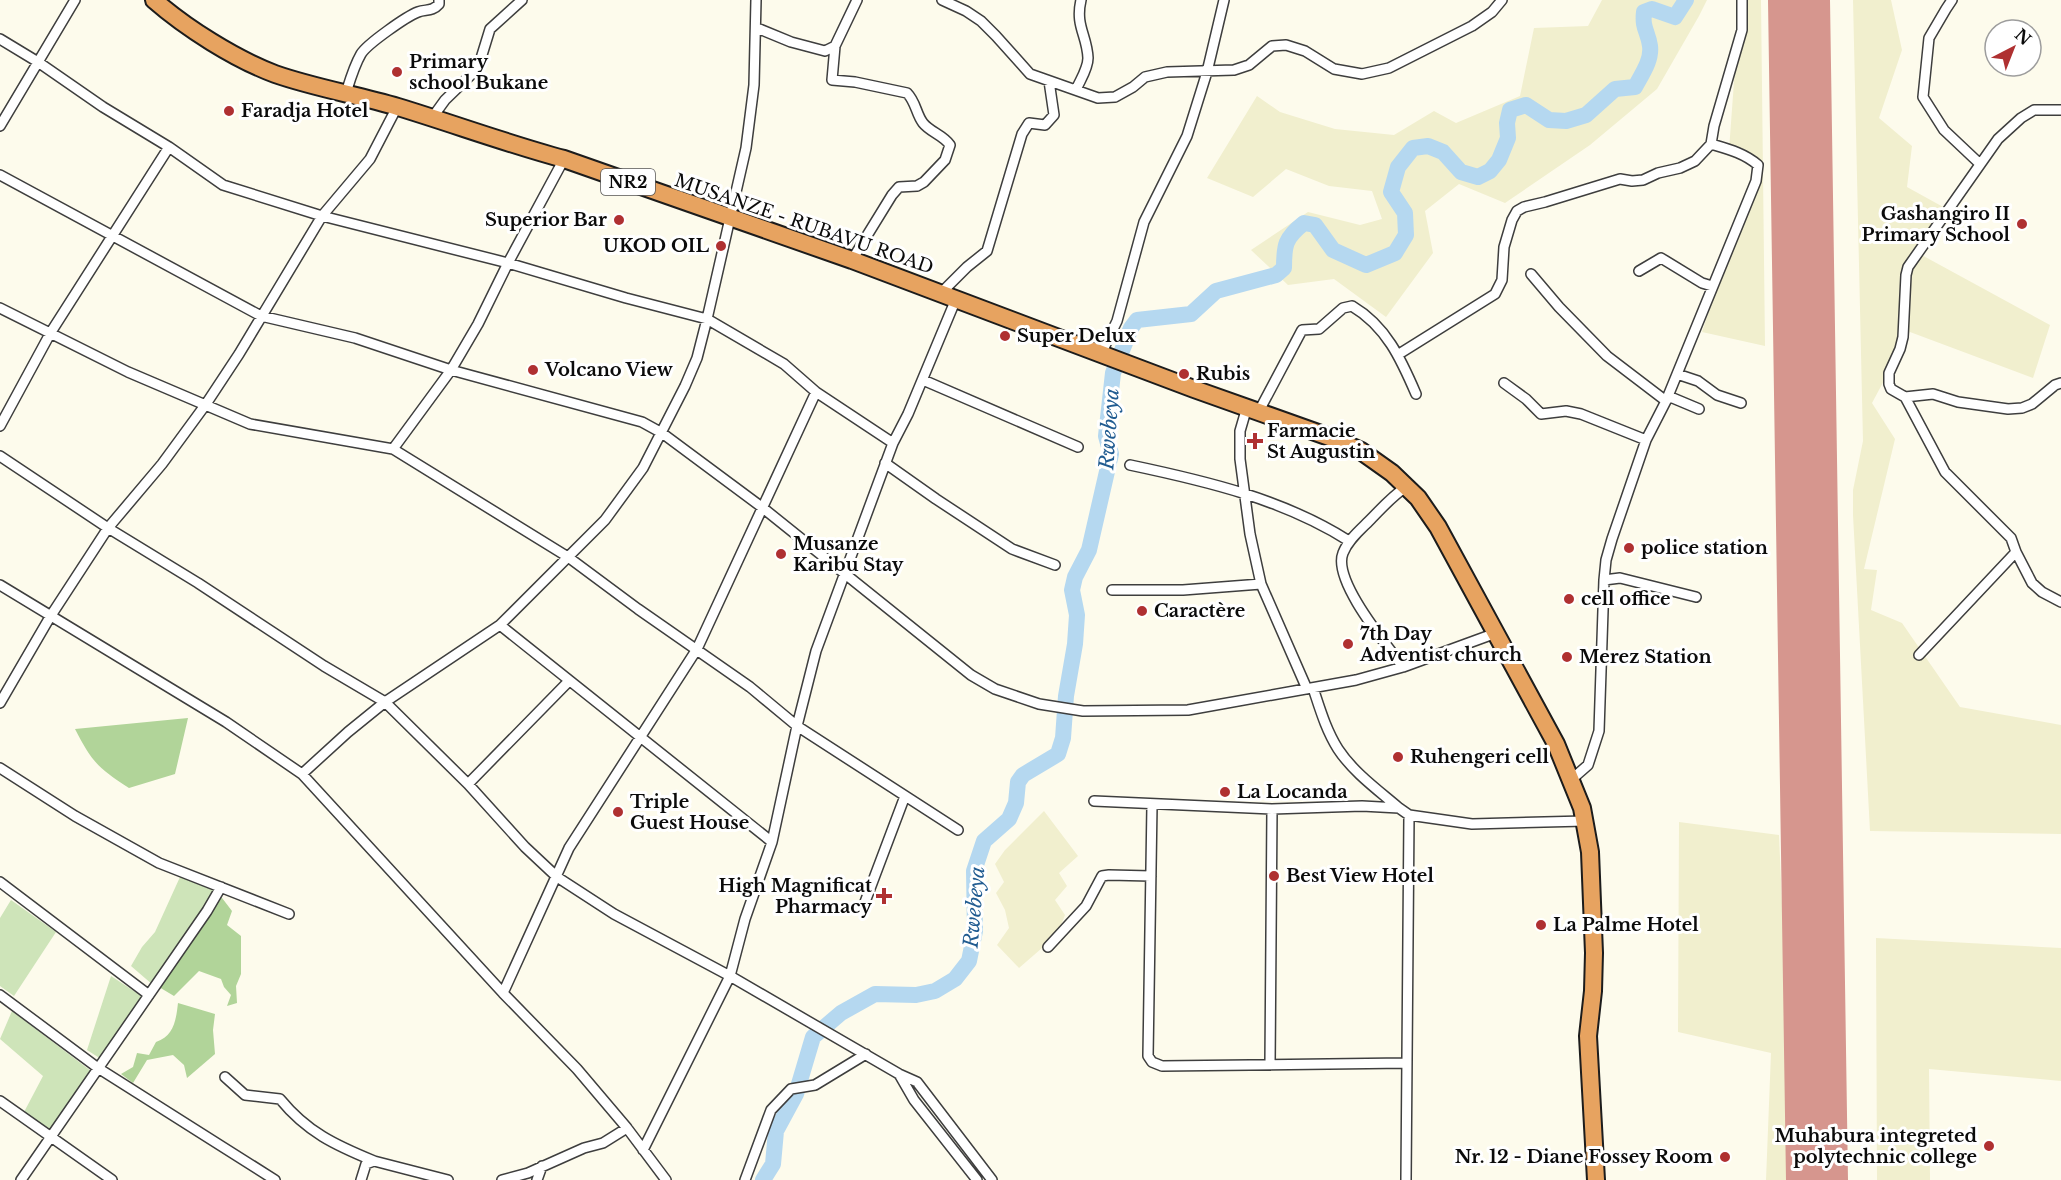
<svg xmlns="http://www.w3.org/2000/svg" width="2061" height="1180" font-family="'Libre Baskerville',serif">
	<style>
		.farmland { fill: #f1efce }
		.green { fill: #cee4b9 }
		.forest { fill: #b1d499 }
		.lines { fill: none; stroke-linecap: round; stroke-linejoin: round }
		.river { stroke: #b5d8f0; stroke-width: 16 }
		.runway { stroke: #d6968e; stroke-width: 62 }
		.street-casing { stroke: #3e3e3e; stroke-width: 12 }
		.highway-casing { stroke: #1c1c1c; stroke-width: 20 }
		.street { stroke: #fff; stroke-width: 9 }
		.highway { stroke: #e7a360; stroke-width: 16 }
		.poi-dot { fill: #af3031; stroke: #fff; stroke-width: 2 }
		.labels { text-anchor: middle; stroke-width: 6; stroke-linejoin: round; paint-order: stroke }
		.shield { fill: #fff; stroke: #545454; stroke-width: 1.5 }
		.shield-label { font-size: 16px; font-weight: bold; fill: #0b0b0b }
		.poi-label { font-size: 18px; font-weight: bold; fill: #0b0b0b; stroke: #fff; text-anchor: start }
		.street-label { font-size: 18px; fill: #0b0b0b; stroke: #fff }
		.water-label { font-size: 20px; font-style: italic; fill: #215c91; stroke: #fff }
	</style>
	<rect width="100%" height="100%" fill="#fdfbec"/>
	<path class="farmland" d="M1602,0H1707L1699,16L1657,89L1590,145L1505,203L1459,184L1425,211L1433,253L1386,317L1334,279L1288,285L1251,250L1308,212L1360,225L1382,219L1372,191L1329,186L1286,169L1253,197L1207,178L1257,96L1280,112L1335,129L1394,135L1434,111L1456,123L1520,96L1534,28L1588,26Z
		M1740,0H1761L1765,346L1702,332L1757,162L1729,150Z
		M1853,0H1891L1902,50L1879,118L1912,146L1907,187L1945,208L1918,253L2050,325L2033,378L1910,332L1872,403L1895,439L1864,569L1877,570L1871,610L1902,623L1960,707L2061,725V834L1870,831L1853,515V490L1863,441Z
		M1044,811L1078,856L1059,873L1067,886L1055,900L1065,915L1057,935L1019,968L997,945L1009,928L1005,910L996,893L1004,882L995,864L1005,850Z
		M1679,822L1779,835L1794,1180H1766L1771,1053L1678,1032Z
		M1876,938L2061,948V1081L1929,1069L1930,1180H1877Z"/>
	<path class="green" d="M180,877L215,891L153,985L131,966L142,947L155,932Z
		M11,900L56,932L14,996L0,986V918Z
		M111,976L143,997L101,1059L87,1050Z
		M12,1011L91,1071L49,1131L23,1114L43,1076L0,1039Z"/>
	<path class="forest" d="M188,718L175,774L129,788C98,768 92,762 75,729Z
		M219,894L232,911L227,925L241,936V974L236,986L237,1003L227,1006L231,995L224,987L221,979L199,971L174,996L159,987Z
		M178,1003L215,1014L213,1030L215,1054L187,1078L184,1065L173,1055L147,1060L133,1083L121,1074L133,1067L137,1053L149,1055L156,1042C174,1036 176,1020 178,1003Z"/>
	<g class="lines">
		<path class="river" d="M763,1180L773,1164L776,1131L796,1094L813,1037L841,1013L875,994L916,995L935,991L955,979L969,961L975,931L974,871L984,841L1009,819L1016,803L1018,782L1023,775L1058,754L1063,738L1066,696L1075,644L1077,615L1072,590L1075,577L1089,550L1111,454L1106,436L1113,373L1131,328L1137,320L1191,314L1216,291L1276,275L1284,268C1284,245 1285,238 1304,223L1315,225L1333,250L1366,265L1395,253L1406,235L1405,213L1391,192L1398,167L1413,148L1428,146L1443,152L1461,172L1478,177L1490,171L1499,160L1508,138L1507,123L1510,110L1526,105L1549,120L1566,121L1586,115L1615,89L1635,87C1642,74 1652,60 1650,46C1648,31 1642,29 1644,12L1652,9L1675,17L1686,0"/>
		<path class="runway" d="M1799,0L1817,1180"/>
		<defs>
			<path id="street" d="M942,0L966,11L981,21L996,36L1030,74L1098,98L1115,97L1133,87L1145,77L1167,72L1234,70L1249,65L1272,46L1286,45L1305,51L1334,69L1362,74L1389,68L1472,26L1492,12L1502,0
				M1952,0L1946,9L1929,38L1923,97L1944,130L1980,164
				M757,28L791,42L825,51L835,46L857,0
				M0,39L38,62L103,107L169,147L223,185L322,216L508,263L626,298L707,319L784,364L816,392L893,443
				M835,46L832,80L855,82L907,93C916,102 916,114 923,123C930,132 943,135 950,145L945,160L924,182L917,186L899,187L892,195L852,260
				M1076,90C1080,80 1088,69 1088,58C1087,35 1075,26 1081,0
				M346,93C350,80 354,66 361,54C367,44 407,16 418,12C426,9 432,12 439,4V0
				M2061,110H2034L2021,118L1998,139L1908,267L1906,275L1903,337L1900,349L1889,373V384L1891,389L1905,397L1945,472L2011,538L2016,552L2032,583L2042,592L2061,602
				M432,118L445,100L478,68L490,29L522,0
				M0,126L75,0
				M0,175L261,316L355,338L451,370L642,422L662,433L763,508L971,675L995,689L1039,704L1083,711L1188,710L1356,680L1403,667L1496,633
				M1639,271L1661,258L1702,283L1712,286
				M1531,274L1559,307L1607,356L1666,401
				M941,293L967,267L987,251L1022,134L1029,123L1045,125L1054,115L1049,81
				M0,308L128,372L250,424L393,449L568,557L638,609L750,687L797,726L958,830
				M1101,354L1117,321L1144,222L1187,136L1207,72L1224,0
				M1399,354L1495,294L1502,280L1504,247L1512,220L1517,211L1524,207L1545,202L1620,179L1632,181L1643,180L1658,173L1680,168L1695,161L1711,144L1714,126L1742,30V0
				M1677,374L1698,381L1717,395L1741,403
				M923,380L1078,447
				M1504,383L1526,399L1541,414L1566,411L1581,414L1646,440
				M1668,396L1699,409
				M1905,397L1933,394L1958,402L2008,409L2022,408L2032,404L2055,385L2061,383
				M1247,407L1240,431V459L1250,534L1261,584L1307,689
				M1259,411L1302,330L1319,329L1343,308L1352,306C1386,326 1401,359 1416,394
				M0,426L51,332L169,147
				M393,449L451,370L478,324L508,263L564,159
				M0,456L108,528L198,583L324,666L385,702L468,784L525,847L557,877L614,914L730,976L899,1074L917,1082L992,1180
				M885,463L936,499L1012,549L1055,565
				M1130,465C1206,481 1283,499 1349,541
				M0,585L226,722L302,774L503,993L577,1069L627,1128L666,1180
				M1112,590H1183L1261,584
				M1696,597L1620,578L1604,580L1606,560L1612,539L1646,440L1666,401L1756,181L1758,165C1744,153 1728,149 1711,144
				M500,625L772,842
				M1919,655L2016,552
				M1403,667C1386,644 1332,580 1343,553C1348,540 1360,530 1369,521C1381,509 1392,496 1406,487
				M1313,688C1320,709 1326,730 1338,749C1353,772 1378,790 1399,808
				M0,703L50,617L108,528L162,464L206,404L239,354L322,216L370,159L397,107
				M0,768L75,816L159,863L289,914
				M302,774L348,732L385,702L500,625L605,520L643,468L685,386L697,358L707,319L746,148L754,85L756,0
				M1572,779L1588,765L1599,731L1604,580
				M468,784L569,681
				M1094,801L1272,809L1362,806L1399,808L1409,815L1472,824L1585,821
				M1152,805L1148,1056L1152,1062L1162,1066L1406,1063
				M0,882L149,995
				M865,902L905,796
				M1048,947L1086,906L1102,876L1109,875L1151,876
				M503,993L569,848L697,649L816,392
				M0,995L98,1068L275,1180
				M1270,1065L1272,809
				M899,1074L914,1100L977,1180
				M225,1077L245,1095L280,1099C307,1132 335,1145 374,1161
				M0,1101L112,1180
				M643,1150L730,976L745,919L772,842L797,726L816,651L893,443L908,414L956,299
				M21,1180L207,911L221,887
				M361,1180L366,1164L374,1161L448,1180
				M502,1180L528,1173L584,1148L603,1143L627,1128
				M537,1180L542,1166
				M745,1180L771,1110L791,1089L815,1085L866,1054
				M1406,1180L1409,815"/>
			<path id="highway" d="M154,0C186,28 235,59 275,74C315,88 358,95 398,107C454,124 508,144 564,159L852,260L1194,389L1332,438L1361,451L1392,473L1418,498L1438,527L1556,744L1582,808L1590,852L1594,953L1593,991L1588,1036L1596,1180"/>
		</defs>
		<use href="#street" class="street-casing"/>
		<use href="#highway" class="highway-casing"/>
		<use href="#street" class="street"/>
		<use href="#highway" class="highway"/>
	</g>
	<g class="poi-dot">
		<circle cx="397" cy="72" r="6"/>
		<circle cx="229" cy="111" r="6"/>
		<circle cx="619" cy="220" r="6"/>
		<circle cx="2022" cy="224" r="6"/>
		<circle cx="721" cy="246" r="6"/>
		<circle cx="1005" cy="336" r="6"/>
		<circle cx="533" cy="370" r="6"/>
		<circle cx="1184" cy="374" r="6"/>
		<path d="M1252 432h6v6h6v6h-6v6h-6v-6h-6v-6h6z"/>
		<circle cx="1629" cy="548" r="6"/>
		<circle cx="781" cy="554" r="6"/>
		<circle cx="1569" cy="599" r="6"/>
		<circle cx="1142" cy="611" r="6"/>
		<circle cx="1348" cy="644" r="6"/>
		<circle cx="1567" cy="657" r="6"/>
		<circle cx="1398" cy="757" r="6"/>
		<circle cx="1225" cy="792" r="6"/>
		<circle cx="618" cy="812" r="6"/>
		<circle cx="1274" cy="876" r="6"/>
		<path d="M881 887h6v6h6v6h-6v6h-6v-6h-6v-6h6z"/>
		<circle cx="1541" cy="925" r="6"/>
		<circle cx="1989" cy="1146" r="6"/>
		<circle cx="1725" cy="1157" r="6"/>
	</g>
	<g class="labels">
		<rect class="shield" x="601" y="169" width="54" height="26" rx="4.5"/>
		<g class="shield-label">
			<text x="628" y="188">NR2</text>
		</g>
		<g class="poi-label">
			<text x="409" y="68">Primary<tspan x="409" dy="21">school Bukane</tspan></text>
			<text x="241" y="117">Faradja Hotel</text>
			<text x="2010" y="220" text-anchor="end">Gashangiro II<tspan x="2010" dy="21">Primary School</tspan></text>
			<text x="607" y="226" text-anchor="end">Superior Bar</text>
			<text x="709" y="252" text-anchor="end">UKOD OIL</text>
			<text x="1017" y="342">Super Delux</text>
			<text x="545" y="376">Volcano View</text>
			<text x="1196" y="380">Rubis</text>
			<text x="1267" y="437">Farmacie<tspan x="1267" dy="21">St Augustin</tspan></text>
			<text x="793" y="550">Musanze<tspan x="793" dy="21">Karibu Stay</tspan></text>
			<text x="1641" y="554">police station</text>
			<text x="1581" y="605">cell office</text>
			<text x="1154" y="617">Caractère</text>
			<text x="1360" y="640">7th Day<tspan x="1360" dy="21">Adventist church</tspan></text>
			<text x="1579" y="663">Merez Station</text>
			<text x="1410" y="763">Ruhengeri cell</text>
			<text x="1237" y="798">La Locanda</text>
			<text x="630" y="808">Triple<tspan x="630" dy="21">Guest House</tspan></text>
			<text x="1286" y="882">Best View Hotel</text>
			<text x="872" y="892" text-anchor="end">High Magnificat<tspan x="872" dy="21">Pharmacy</tspan></text>
			<text x="1553" y="931">La Palme Hotel</text>
			<text x="1977" y="1142" text-anchor="end">Muhabura integreted<tspan x="1977" dy="21">polytechnic college</tspan></text>
			<text x="1713" y="1163" text-anchor="end">Nr. 12 - Diane Fossey Room</text>
		</g>
		<g class="street-label">
			<text transform="translate(804 224) rotate(19)" y="6">MUSANZE - RUBAVU ROAD</text>
		</g>
		<g class="water-label">
			<text transform="translate(1109 429) rotate(-86)" y="7">Rwebeya</text>
			<text transform="translate(974 907) rotate(-85)" y="7">Rwebeya</text>
		</g>
	</g>
	<g transform="translate(2013 48) rotate(42)"><circle r="28" fill="#ffffff" stroke="#9d9d9d" stroke-width="1.5"/>
	<path d="M0-4.5L10 22L0 15L-10 22Z" fill="#af3031"/>
	<text y="-9" font-size="16" font-weight="bold" text-anchor="middle" fill="#0b0b0b">N</text>
	</g>
</svg>
